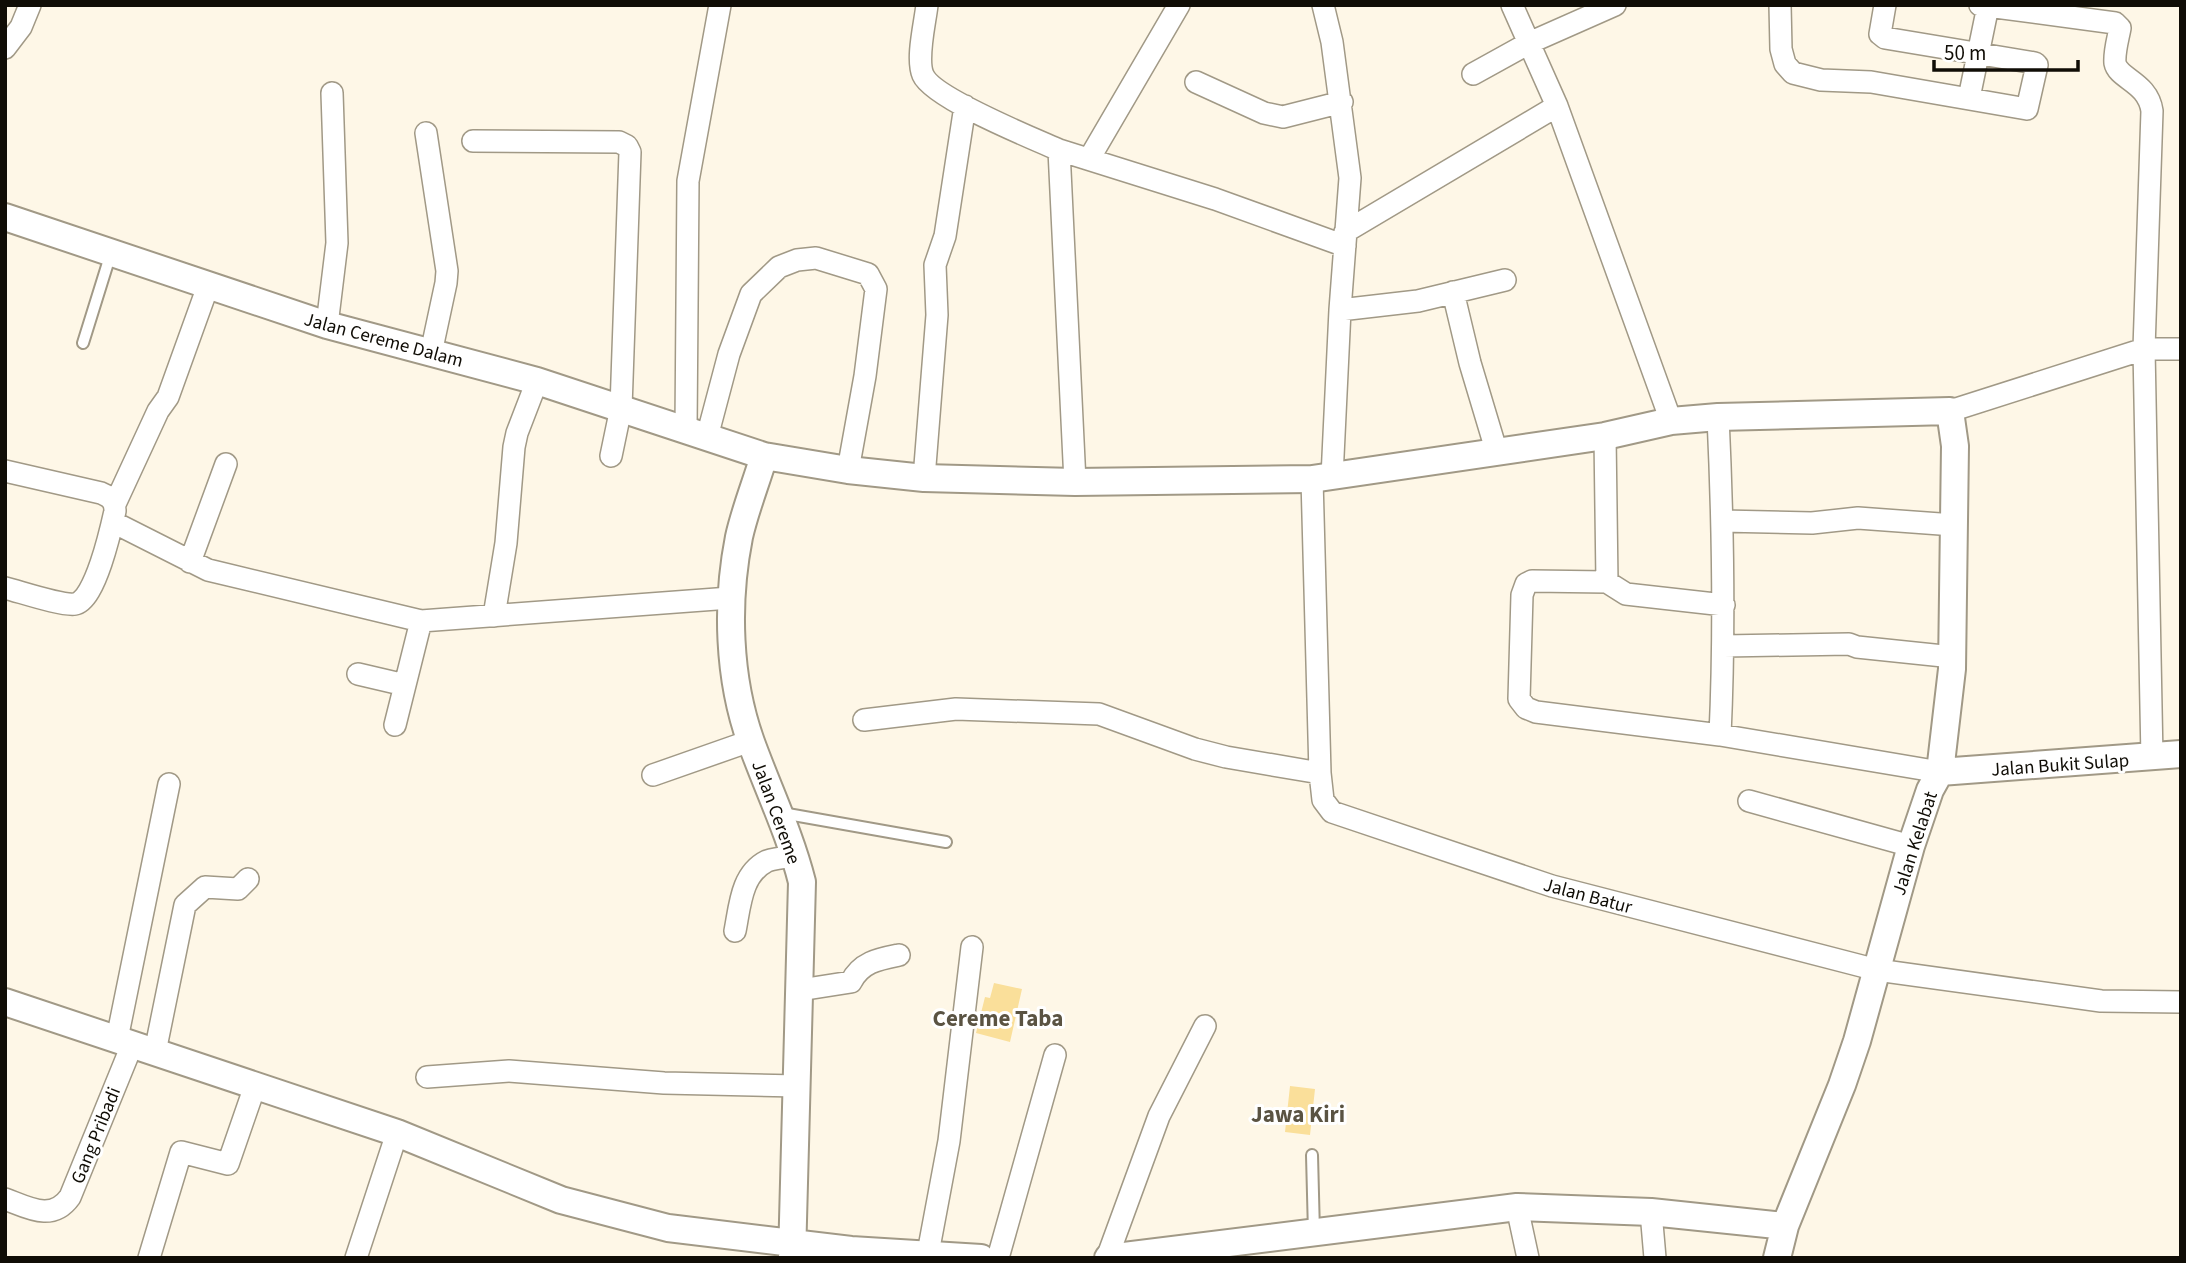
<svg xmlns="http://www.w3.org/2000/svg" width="2186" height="1263" font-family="'Source Sans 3',sans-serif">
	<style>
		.building { fill: #fadf9a }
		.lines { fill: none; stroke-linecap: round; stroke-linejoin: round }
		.service-casing { stroke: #a19986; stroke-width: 14 }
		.minor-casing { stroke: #a19986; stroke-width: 24 }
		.tertiary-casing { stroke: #a19986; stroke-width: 30 }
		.service { stroke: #fff; stroke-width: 10 }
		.minor { stroke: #fff; stroke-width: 21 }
		.tertiary { stroke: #fff; stroke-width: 26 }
		.labels { text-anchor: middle; stroke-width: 6; stroke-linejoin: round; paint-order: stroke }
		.street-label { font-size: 19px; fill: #100d06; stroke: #fff }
		.quarter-label { font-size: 23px; font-weight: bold; fill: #5a5342; stroke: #fff }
	</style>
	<rect width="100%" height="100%" fill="#fef7e7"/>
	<path class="building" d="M994,983L1022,989L1010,1042L976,1033L985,997L990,998Z
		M1290,1086L1315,1089L1310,1135L1285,1132Z"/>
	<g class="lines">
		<defs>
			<path id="service" d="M83,343L111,253
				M782,813L946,842
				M1312,1155L1314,1233"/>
			<path id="minor" d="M927,5C925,23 916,59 923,75C933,98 1032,138 1059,150L1075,482
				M1323,5L1332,42L1350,178L1340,310L1332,477
				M1512,5L1557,106L1671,421
				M1780,5L1781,49L1785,64L1793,73L1821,80L1871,82L2027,109L2037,65L2035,63L1885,38L1880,34L1885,5
				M1980,5L2115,23L2120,28C2118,39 2114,52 2115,63C2118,79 2148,82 2152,111L2144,349L2152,758
				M5,48L21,27L30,5
				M1473,74L1529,43L1615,5
				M1196,82L1264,113L1283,117L1342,102
				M1969,98L1988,6
				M426,133L447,271L446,283L431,353
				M473,141L619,142L627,146L630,152L621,408L611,456
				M1059,150L1215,199L1345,246
				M1089,159L1179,5
				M1345,232L1557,106
				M1453,292L1470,363L1497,453
				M1340,310L1418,301L1505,280
				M327,325L337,243L332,93
				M1950,411L2144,349H2181
				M1718,417C1723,524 1725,629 1720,735
				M686,430L688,181L720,5
				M1605,436L1607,582L1626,594L1724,605
				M707,437L729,354L751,294L779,267L797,260L816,258L868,274L876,289L865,376L848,470
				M5,471L101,493C110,497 115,500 115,511C111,529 95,601 75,604C62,606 21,592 5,588
				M924,478L937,315L935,265L945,236L965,106
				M1312,479L1320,773L1323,800L1332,812L1552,886L1877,970L2101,1001L2181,1002
				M115,504L158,411L168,397L208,286
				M1722,521L1812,523L1858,518L1954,525
				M113,522L208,570L421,621L730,598
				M190,562L226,464
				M1607,582L1532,581L1526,584L1522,595L1519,699L1526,708L1536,712L1720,735L1940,772
				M494,616L506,543L514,447L517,433L537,381
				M1724,646L1849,644L1857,647L1953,657
				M358,674L405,685
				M864,720L956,709L1099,714L1195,749L1226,757L1320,773
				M395,725L421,621
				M653,775L750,741
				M1749,801L1911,846
				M735,931C740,906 741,874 767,861C775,858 787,857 796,856
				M800,990L851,982C861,962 879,959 899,955
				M117,1039L169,784
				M155,1052L185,905L205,887L238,889L248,879
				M427,1077L509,1071L664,1083L798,1086
				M5,1199C29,1208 52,1222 70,1197L132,1045
				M1517,1207L1528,1258
				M1651,1212L1655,1258
				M928,1253L949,1141L972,947
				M149,1258L181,1152L228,1164L255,1086
				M356,1258L397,1133
				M998,1258L1055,1055
				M1107,1258L1159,1116L1205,1026"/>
			<path id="tertiary" d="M5,217L327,325L537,381L764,456L848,470L924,478L1075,482L1312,479L1605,436L1671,421L1718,417L1950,411L1955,446L1952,669L1940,772L1930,790L1911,846L1857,1041L1842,1085L1785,1226L1777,1258
				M764,456C756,483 745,510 739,537C726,603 728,678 751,742C768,789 790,834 802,882L792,1258
				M1940,772L2181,754
				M5,1002L397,1133L561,1200L668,1228L851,1250L981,1258
				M1108,1258L1517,1207L1651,1212L1785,1226"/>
		</defs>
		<use href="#service" class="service-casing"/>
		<use href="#minor" class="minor-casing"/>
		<use href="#tertiary" class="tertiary-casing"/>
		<use href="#service" class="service"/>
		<use href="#minor" class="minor"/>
		<use href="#tertiary" class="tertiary"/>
	</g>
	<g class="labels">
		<g class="street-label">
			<text transform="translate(384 339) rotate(15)" y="7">Jalan Cereme Dalam</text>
			<text transform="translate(2060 764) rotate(-4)" y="7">Jalan Bukit Sulap</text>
			<text transform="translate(777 812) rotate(70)" y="7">Jalan Cereme</text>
			<text transform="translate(1914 843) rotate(-72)" y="7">Jalan Kelabat</text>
			<text transform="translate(1588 895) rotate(15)" y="7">Jalan Batur</text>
			<text transform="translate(95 1135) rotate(-68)" y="7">Gang Pribadi</text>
		</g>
		<g class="quarter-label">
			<text x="998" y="1026">Cereme Taba</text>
			<text x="1298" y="1122">Jawa Kiri</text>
		</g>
	</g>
	<rect width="2186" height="1263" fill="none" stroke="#100d06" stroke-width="14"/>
	<path d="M1934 60v10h144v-10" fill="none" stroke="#100d06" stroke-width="3.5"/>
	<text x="1944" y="60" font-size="21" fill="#100d06" stroke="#ffffff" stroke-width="5" paint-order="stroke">50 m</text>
</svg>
